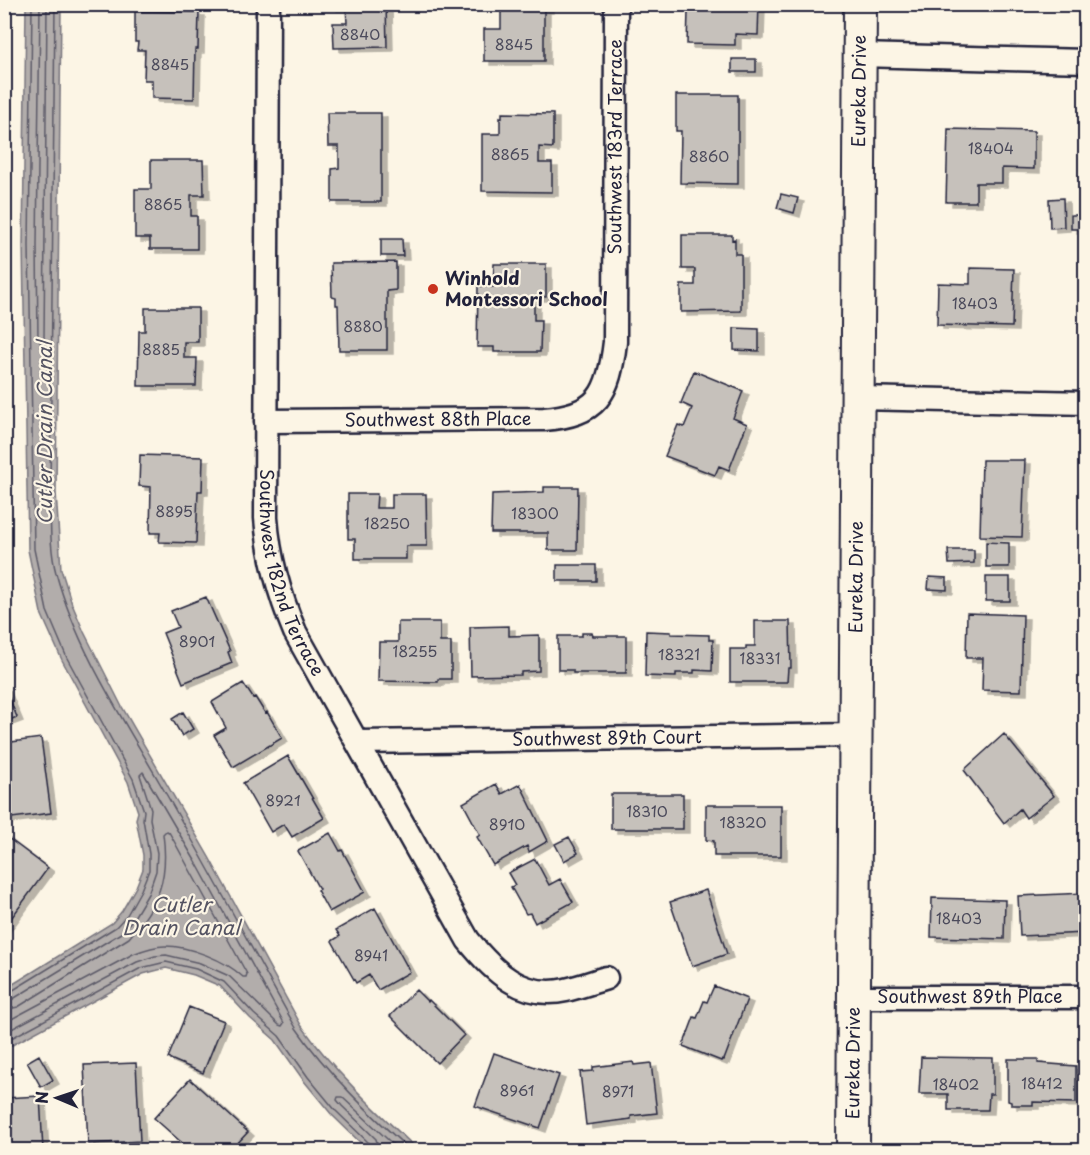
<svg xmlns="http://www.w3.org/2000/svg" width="1090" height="1155" font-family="'Playpen Sans',sans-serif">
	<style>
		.water { fill: #b2adab; stroke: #78757e; stroke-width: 1.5 }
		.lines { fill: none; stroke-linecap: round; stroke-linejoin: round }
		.shore { stroke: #5c5a68; stroke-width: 1.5 }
		.building { fill: #c6c1bb; stroke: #22223b; stroke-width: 1.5; filter: url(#shadow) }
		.minor-casing { stroke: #22223b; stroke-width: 27 }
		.secondary-casing { stroke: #22223b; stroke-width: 36 }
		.minor { stroke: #fcf5e5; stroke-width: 22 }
		.secondary { stroke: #fcf5e5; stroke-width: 32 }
		.poi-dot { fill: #c8321e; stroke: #fcf5e5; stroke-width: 2 }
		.labels { text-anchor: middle; stroke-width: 4.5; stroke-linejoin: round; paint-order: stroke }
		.number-label { font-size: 15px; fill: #4b4a5b }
		.street-label { font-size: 18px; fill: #22223b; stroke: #fcf5e5 }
		.poi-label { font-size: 18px; font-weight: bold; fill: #22223b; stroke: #fcf5e5; text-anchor: start }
		.water-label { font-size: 20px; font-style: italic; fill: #545362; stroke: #fcf5e5 }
	</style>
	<defs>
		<filter id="shadow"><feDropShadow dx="6" dy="4" stdDeviation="0" flood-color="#0004"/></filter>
	</defs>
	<rect width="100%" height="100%" fill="#fcf5e5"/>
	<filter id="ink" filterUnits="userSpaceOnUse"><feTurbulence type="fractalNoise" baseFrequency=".0167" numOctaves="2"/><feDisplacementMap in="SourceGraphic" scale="12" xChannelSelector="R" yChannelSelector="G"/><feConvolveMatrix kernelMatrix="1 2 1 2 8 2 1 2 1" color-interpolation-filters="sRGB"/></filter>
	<g filter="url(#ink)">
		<path class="water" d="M26,5H61L56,492L61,569L72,604L84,632L122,707L209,857L301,1025C333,1070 373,1108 414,1146L423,1150H368L332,1115L304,1081L275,1040L250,1018L220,986L194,975L166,968L143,974L5,1049V989L112,923L122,911L136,887L143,869V855L136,819L138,812L128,782L62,660L41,613L28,550L23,245Z"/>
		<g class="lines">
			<path class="shore" d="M40,4L37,245L38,340L41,343L44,340L47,4
				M55,4L50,492C51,518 49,547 56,573C77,650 122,717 161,785C207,865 251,947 296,1028C328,1074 369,1113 410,1150
				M4,993L10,992L116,927L127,915L141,890L149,870V854L143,819L144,811L133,779L67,658L47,611L34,549L29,245L32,4
				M4,1001L13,999L121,933L133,919L148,894L156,871L157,853L150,819L151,809L140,775L143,772L197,864L284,1023L282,1026L279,1025L229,976L200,963L166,955L155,956L137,962L4,1033
				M4,1010L18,1007L129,938C159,904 169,878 163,834L166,831L169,832L247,974L246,977H243C225,960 189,946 165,946C154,946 143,950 133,954L4,1023
				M4,1042L141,968L166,962L196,969L224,982L254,1014L279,1036L308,1077L336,1111L370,1144L372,1150
				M379,1150L376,1139L342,1106L337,1100L338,1097H342L399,1150"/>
		</g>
		<path class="building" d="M331,4H386L387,47L334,48L333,23H347L346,7H331Z
			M484,4H547V9H544V61H484V29H501V5Z
			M695,4H759L758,35L735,34V45L687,44L688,12H694Z
			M135,11L199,12L198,49H195L194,99L152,98V80H144L145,50H137L138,42H135Z
			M732,59H756V72H732Z
			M676,95H738V184L680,183L681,131H676Z
			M327,113H381V202H332V169L339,168V146H328Z
			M502,113L553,114V148L539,147V163H552V192L482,191V134H500V117L502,118Z
			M948,129L1034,131V169L1002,168V183H976V202H946Z
			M151,160H203L204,195H191V216H197V249H150V238H135V189H151Z
			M781,194L798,198L794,213L777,208Z
			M1063,198L1064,227L1050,228L1049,199Z
			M1071,215H1086V229H1071Z
			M682,235H732V240L735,239V254H741V311L681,312V285H695V269H682Z
			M381,239H402L403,256H381Z
			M396,262V290L387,291V350H339L338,305H336V298L332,297L331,263Z
			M494,264H546V297H534V320H541L540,352H494V347H477L478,286L493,287Z
			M970,268L1014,269L1012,327L937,325L938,283L970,284Z
			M145,308H198V342H184V358H197L196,386H138L139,331H145Z
			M734,328L759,329V351L734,350Z
			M694,371L743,391L733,418L747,424L729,470L719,466L715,475L665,456L678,425L684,427L692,408L681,403Z
			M140,455L203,457L202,491H198L196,543L159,542L160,533H150L151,487L139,486Z
			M982,460H1025L1022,537L980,536Z
			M544,487H578L577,550H548V533H491L492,494L544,492Z
			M348,494H377L376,508H392V494H426L427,546H406V559H355V539H348Z
			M986,542L1009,543V567H986Z
			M948,550H974V563L949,564Z
			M557,565H596V581H557Z
			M929,577L947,578V590L928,589Z
			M986,577H1010V601H986Z
			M206,597L230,651L228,652L232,663L183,683L163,633L178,627L171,611Z
			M967,613L1023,615L1021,691L982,690L983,658H966Z
			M755,621H790L791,668H788L787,682H730V649H746V646H755Z
			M398,622H440V642H451V679H438V682L378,681L379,642H398Z
			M509,626V636L539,635V671L521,672V675L471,676L470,627Z
			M646,631L671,632V634L709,635V640H713L712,671L694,670V673H676V677L645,676Z
			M582,633H592L593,636H626V673H573V670H558V636H582Z
			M243,683L253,698L255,697L265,713L267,712L282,738L233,767L214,735L226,728L212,702Z
			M4,686L17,717L4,722Z
			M183,712L193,729L182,736L172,719Z
			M1004,734L1054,796L1026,818L1020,809L1004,823L964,770Z
			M41,738L51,813L4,819V743Z
			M288,756L324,818L292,837L284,824L271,832L243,783Z
			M496,784L502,794L520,784L548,841L529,852L527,846L493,865L477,837L480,835L463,803Z
			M611,794H683V829H611Z
			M706,805H781V856H714V841L706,840Z
			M330,833L340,851L342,850L365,892L329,912L317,890L319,889L298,851Z
			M4,835L48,868L4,928Z
			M569,837L578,853L564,861L555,844Z
			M535,859L549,885L560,879L573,902L535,923L530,913L526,914L511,887L515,885L508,873Z
			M706,890L727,954L692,966L670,902Z
			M1086,893V933L1020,936L1018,896Z
			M932,898L1005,900L1004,939L931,937Z
			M375,908L410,972L378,990L369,975L356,983L332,941L340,936L336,930Z
			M714,986L747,999L724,1060L722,1059L721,1061L683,1046L694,1017L697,1018L704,1001L707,1002Z
			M416,990L428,1002L429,1000L464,1035L437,1063L390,1016Z
			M189,1007L224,1021L203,1073L168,1058Z
			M494,1053L559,1075L540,1128L475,1106Z
			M39,1055L53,1080L41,1087L27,1062Z
			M921,1057L993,1058V1094H989L988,1110H948V1094H919Z
			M1008,1059H1038V1063L1076,1066V1103L1033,1102V1105H1011V1102L1008,1101Z
			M633,1062L634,1065L651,1063L657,1113L631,1116V1119L586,1125L580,1072L593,1071V1067Z
			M136,1063L140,1141L88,1144L84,1065Z
			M190,1079L248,1132L231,1150H190L154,1118Z
			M40,1096L43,1150H4V1098Z"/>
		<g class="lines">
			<defs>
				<g id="minor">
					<path id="s1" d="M268,4L266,518C269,559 279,594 295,632L468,940C493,971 522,1000 566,990C579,987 593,982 606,978"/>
					<path d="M860,55L1086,61"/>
					<path d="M858,398L1086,403"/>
					<path id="s2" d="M266,421L544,419C598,415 609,394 615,342L616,4"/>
					<path id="s3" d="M359,742L856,735"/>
					<path id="s4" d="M854,997H1086"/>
				</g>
				<g id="secondary">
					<path id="s5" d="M853,1150L860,4"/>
				</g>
			</defs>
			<use href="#minor" class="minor-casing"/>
			<use href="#secondary" class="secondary-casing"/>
			<use href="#minor" class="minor"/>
			<use href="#secondary" class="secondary"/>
		</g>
	</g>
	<circle class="poi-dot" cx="433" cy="289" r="6"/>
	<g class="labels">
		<g class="number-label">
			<text x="360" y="40">8840</text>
			<text x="514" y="50">8845</text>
			<text x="170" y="70">8845</text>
			<text x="991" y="154">18404</text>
			<text x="510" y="160">8865</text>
			<text x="709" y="162">8860</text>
			<text x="163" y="210">8865</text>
			<text x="975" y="309">18403</text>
			<text x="363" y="332">8880</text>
			<text x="161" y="355">8885</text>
			<text x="174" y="517">8895</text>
			<text x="535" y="519">18300</text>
			<text x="387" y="529">18250</text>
			<text x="197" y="647">8901</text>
			<text x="415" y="657">18255</text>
			<text x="679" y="660">18321</text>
			<text x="760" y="664">18331</text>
			<text x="283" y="806">8921</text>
			<text x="647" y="817">18310</text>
			<text x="743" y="828">18320</text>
			<text x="507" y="830">8910</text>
			<text x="959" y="924">18403</text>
			<text x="371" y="961">8941</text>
			<text x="1042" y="1089">18412</text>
			<text x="956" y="1090">18402</text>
			<text x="517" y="1096">8961</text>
			<text x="618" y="1097">8971</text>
		</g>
		<g class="street-label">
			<text dy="6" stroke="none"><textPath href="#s5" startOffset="1059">Eureka Drive</textPath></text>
			<text dy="6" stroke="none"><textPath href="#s2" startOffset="592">Southwest 183rd Terrace</textPath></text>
			<text dy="6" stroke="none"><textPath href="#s2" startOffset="172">Southwest 88th Place</textPath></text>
			<text dy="6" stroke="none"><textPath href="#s1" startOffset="573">Southwest 182nd Terrace</textPath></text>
			<text dy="6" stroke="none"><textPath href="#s5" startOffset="573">Eureka Drive</textPath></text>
			<text dy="6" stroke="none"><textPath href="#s3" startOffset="248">Southwest 89th Court</textPath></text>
			<text dy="6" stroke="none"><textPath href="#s4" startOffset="116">Southwest 89th Place</textPath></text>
			<text dy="6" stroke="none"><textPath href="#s5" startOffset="87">Eureka Drive</textPath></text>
		</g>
		<g class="poi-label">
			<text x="445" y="285">Winhold<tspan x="445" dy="21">Montessori School</tspan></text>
		</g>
		<g class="water-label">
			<text transform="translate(45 433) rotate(-90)" y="7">Cutler Drain Canal</text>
			<text x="181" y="912">Cutler<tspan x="181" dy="23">Drain Canal</tspan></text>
		</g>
	</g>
	<rect width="1090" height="1155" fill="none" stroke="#fcf5e5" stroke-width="24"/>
	<rect x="12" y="12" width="1066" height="1131" fill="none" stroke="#22223b" stroke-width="2" filter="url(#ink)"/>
	<g transform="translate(57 1098) rotate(272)" stroke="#fcf5e5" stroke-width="4.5" paint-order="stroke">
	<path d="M0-4.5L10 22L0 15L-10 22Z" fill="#22223b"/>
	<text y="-9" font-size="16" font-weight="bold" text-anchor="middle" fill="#22223b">N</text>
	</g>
</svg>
